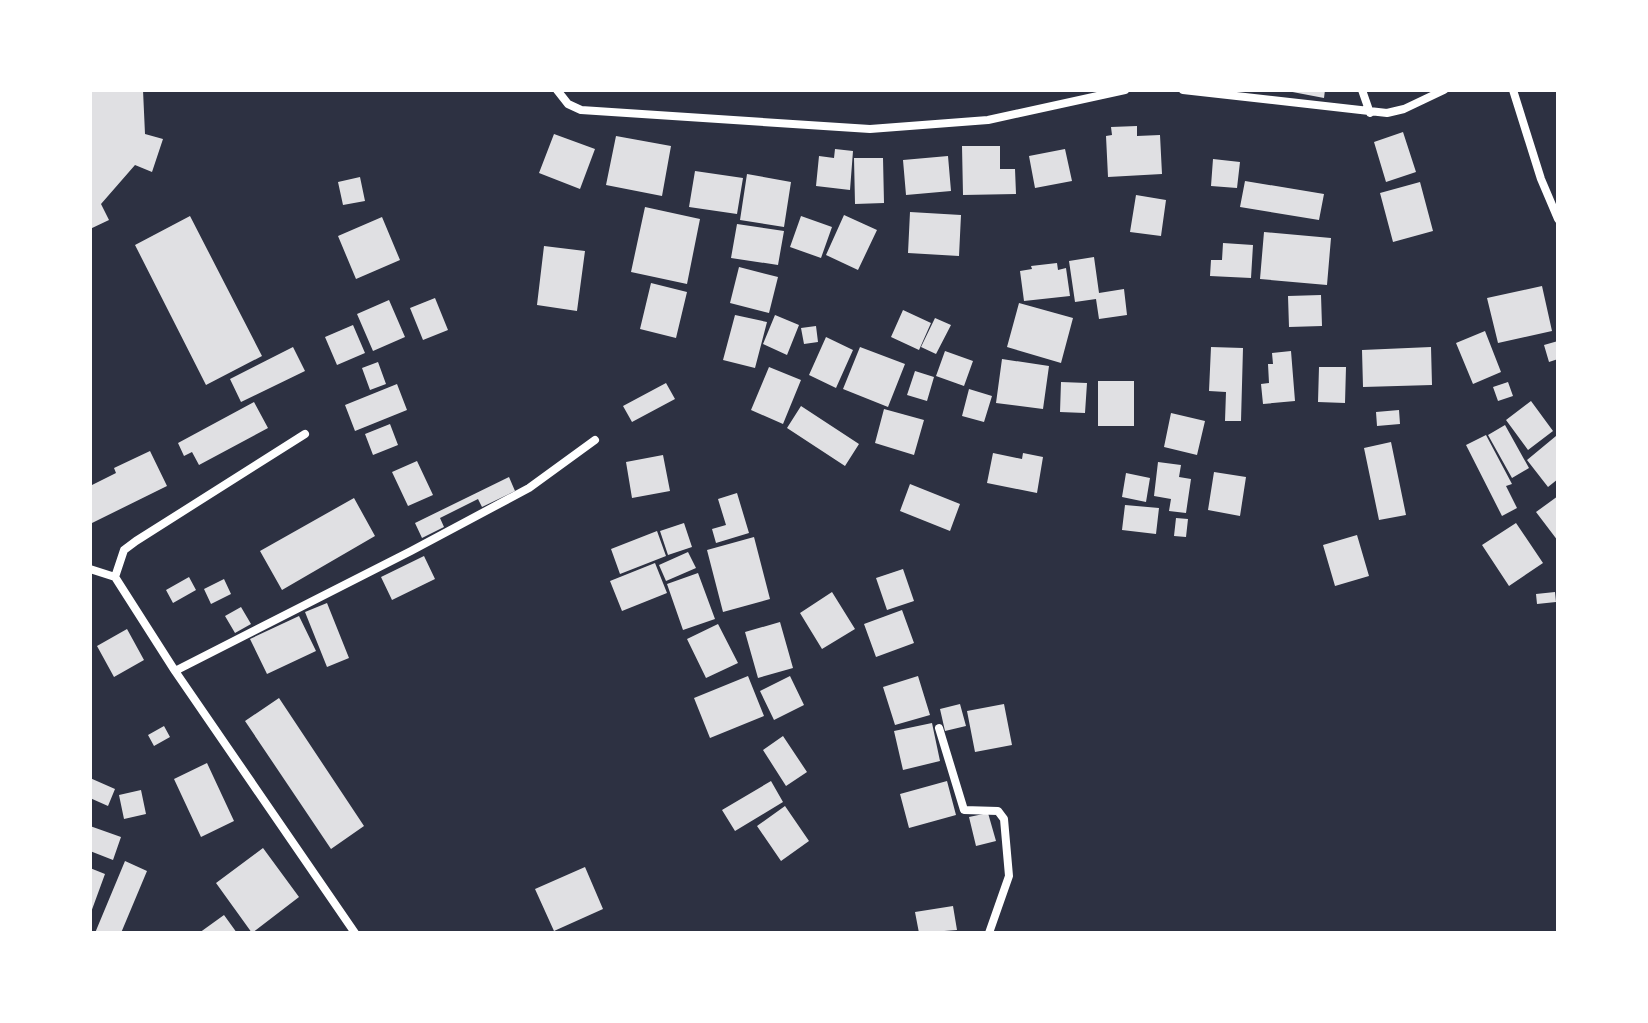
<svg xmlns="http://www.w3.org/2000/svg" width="1648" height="1023" font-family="Helvetica,sans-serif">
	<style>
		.building { fill: #e0e0e3 }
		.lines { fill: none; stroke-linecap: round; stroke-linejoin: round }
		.minor { stroke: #fff; stroke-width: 8 }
	</style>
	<rect width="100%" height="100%" fill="#2d3142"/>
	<path class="building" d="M90,90H143L145,134L163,139L152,172L135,165L101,204L109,220L90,229Z
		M1282,90H1325L1324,98Z
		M1137,126V136L1160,135L1162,174L1108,177L1106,136L1112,135L1111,127Z
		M1403,132L1416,172L1386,182L1374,142Z
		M554,134L595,149L580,189L539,173Z
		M616,136L671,146L662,196L606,185Z
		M962,146H1000V169H1015L1016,194L963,195Z
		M835,149L853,151L850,190L816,186L819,156L834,158Z
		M1065,149L1072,181L1035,188L1029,156Z
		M948,156L951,191L906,195L903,160Z
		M854,158H883L884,203L855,204Z
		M1213,159L1240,162L1237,188L1211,186Z
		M695,171L743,178L737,214L689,207Z
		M747,174L791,182L784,227L740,220Z
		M360,177L365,201L343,205L338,182Z
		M1245,181L1324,194L1319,220L1240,207Z
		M1420,182L1433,231L1393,242L1380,193Z
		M1136,195L1166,200L1161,236L1130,232Z
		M645,207L700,219L687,284L631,272Z
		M910,212L961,215L959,256L908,253Z
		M844,215L877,230L858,270L826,255Z
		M190,216L262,356L206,385L135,245Z
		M801,216L832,227L821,258L790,247Z
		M382,217L400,260L356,279L338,236Z
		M737,224L784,231L778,265L731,258Z
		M1264,232L1331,238L1327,285L1260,279Z
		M1223,243L1253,245L1251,278L1210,276L1211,260H1222Z
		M544,246L585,251L577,311L537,305Z
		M1094,257L1099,293L1124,289L1127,315L1099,319L1096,299L1075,302L1069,261Z
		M1057,263L1058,270L1066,268L1070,296L1024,301L1020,271L1032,269L1031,266Z
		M739,267L778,277L769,313L730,303Z
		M651,283L687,292L676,338L640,329Z
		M1542,286L1552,331L1498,343L1487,298Z
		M1321,295L1322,326L1289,327L1288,296Z
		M435,298L448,330L423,340L410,308Z
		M389,300L405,337L373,351L357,314Z
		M1019,303L1073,318L1061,363L1007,347Z
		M903,310L931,323L919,350L891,337Z
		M735,315L767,322L755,368L723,360Z
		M775,315L799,325L787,355L763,344Z
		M935,318L951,325L936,354L921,347Z
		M353,325L365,353L337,365L325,337Z
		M816,326L818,342L804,344L801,328Z
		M1485,331L1501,372L1473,384L1456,343Z
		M826,337L853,350L836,388L809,375Z
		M1558,341V359L1549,362L1544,345Z
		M293,347L305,371L241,402L230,379Z
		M860,347L905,364L888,407L843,389Z
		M1211,347L1243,348L1241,421H1225L1226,392L1209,391Z
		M1431,347L1432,385L1363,387L1362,350Z
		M945,351L973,361L964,386L936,376Z
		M1291,351L1295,401L1263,404L1261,384L1269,383L1268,364H1273L1272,353Z
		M1002,359L1049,366L1043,409L996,403Z
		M378,362L386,384L370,390L362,368Z
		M769,367L801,380L783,424L751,410Z
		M1319,367H1346L1345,403L1318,402Z
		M915,371L934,377L927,401L907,395Z
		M1098,381H1134V426H1098Z
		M1061,382L1087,383L1085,413L1060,412Z
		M1508,382L1513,396L1498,401L1493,387Z
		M666,383L675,399L632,422L623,406Z
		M397,384L407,410L355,431L345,405Z
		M969,389L992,396L984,422L962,416Z
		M1531,401L1553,431L1528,450L1506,420Z
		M254,402L268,428L199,465L192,452L184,456L178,443Z
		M801,406L859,444L845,466L787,428Z
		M884,409L924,420L914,455L875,443Z
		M1399,410L1400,424L1377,426L1376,412Z
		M1171,413L1205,421L1197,455L1164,447Z
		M390,424L398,445L373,455L365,434Z
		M1505,425L1529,468L1512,478L1488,435Z
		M1486,435L1512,484L1506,486L1517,508L1502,516L1466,445Z
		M1556,436L1558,479L1548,487L1527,460Z
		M1391,442L1406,515L1379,520L1364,448Z
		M150,451L167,486L90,524V486L116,473L114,468Z
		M993,453L1022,459L1023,453L1043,457L1037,493L987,483Z
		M663,455L670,491L632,498L626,462Z
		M417,461L433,495L408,506L392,472Z
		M1158,462L1181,465L1179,477L1191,479L1186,513L1169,511L1171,499L1154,496Z
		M1214,472L1246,477L1240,516L1208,510Z
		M1126,473L1150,478L1146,502L1122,497Z
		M509,477L515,491L482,507L478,499L440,518L444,527L422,538L415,523Z
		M910,484L960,504L950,531L900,511Z
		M737,493L749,533L716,543L712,529L726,525L718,499Z
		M1558,496V541L1536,512Z
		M354,498L375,536L282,590L260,551Z
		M1125,505L1159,508L1156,534L1122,530Z
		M1176,518L1188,519L1186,537L1174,536Z
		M684,523L692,547L668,555L660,531Z
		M1516,523L1543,563L1509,586L1482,545Z
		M657,531L666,556L620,574L611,549Z
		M1357,535L1369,576L1335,586L1323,545Z
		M754,537L770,599L723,612L707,550Z
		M688,552L696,568L666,581L659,565Z
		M424,556L435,579L392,600L381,577Z
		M655,563L667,593L622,611L610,581Z
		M903,569L914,601L887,610L876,578Z
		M698,573L715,619L683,630L667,584Z
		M189,577L196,590L173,603L166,590Z
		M224,579L231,594L211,604L204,589Z
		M832,592L855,629L822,649L800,613Z
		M1555,592L1556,602L1537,604L1536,594Z
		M327,603L349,658L327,667L305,612Z
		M241,607L251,624L235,633L225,616Z
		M902,610L914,643L876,657L864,624Z
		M299,616L316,651L267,674L250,639Z
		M780,622L793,668L758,678L745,632Z
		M718,624L738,663L706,678L687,639Z
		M127,629L144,660L114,677L97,646Z
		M748,676L764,716L710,738L694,698Z
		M790,676L804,705L774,720L760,691Z
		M918,676L930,715L895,725L883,687Z
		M279,698L364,826L331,849L245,721Z
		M960,704L966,726L945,731L940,709Z
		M1004,704L1012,745L975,752L967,711Z
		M932,723L940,761L903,770L894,731Z
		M164,726L170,737L154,746L148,735Z
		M783,736L807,772L786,786L763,750Z
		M207,763L234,821L201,837L174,779Z
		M90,778L115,789L108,806L90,798Z
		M771,781L783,802L735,831L722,810Z
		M947,781L956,815L909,828L900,794Z
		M141,790L146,814L124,819L119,795Z
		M785,806L809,841L781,861L757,826Z
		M988,813L996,841L976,846L969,817Z
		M90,826L121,837L113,860L90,851Z
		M263,848L299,897L252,933L216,883Z
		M125,861L147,871L121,933H95Z
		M585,867L603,909L554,931L535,889Z
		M90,868L105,874L90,915Z
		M953,906L957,930L919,933L915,912Z
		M224,915L237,933H199Z"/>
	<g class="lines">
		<path class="minor" d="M557,90L568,104L581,110L870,129L988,120L1125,90
			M1183,90L1387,113L1404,109L1444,90
			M1362,90L1370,113
			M1513,90L1541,179L1558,219
			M305,434L136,541L124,550L115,577L175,671L355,933
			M90,569L115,577
			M175,671L411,551L529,488L595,440
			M939,728L964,810L998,811L1004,819L1009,876L989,933"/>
	</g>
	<rect width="1648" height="1023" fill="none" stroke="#ffffff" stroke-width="184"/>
</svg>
